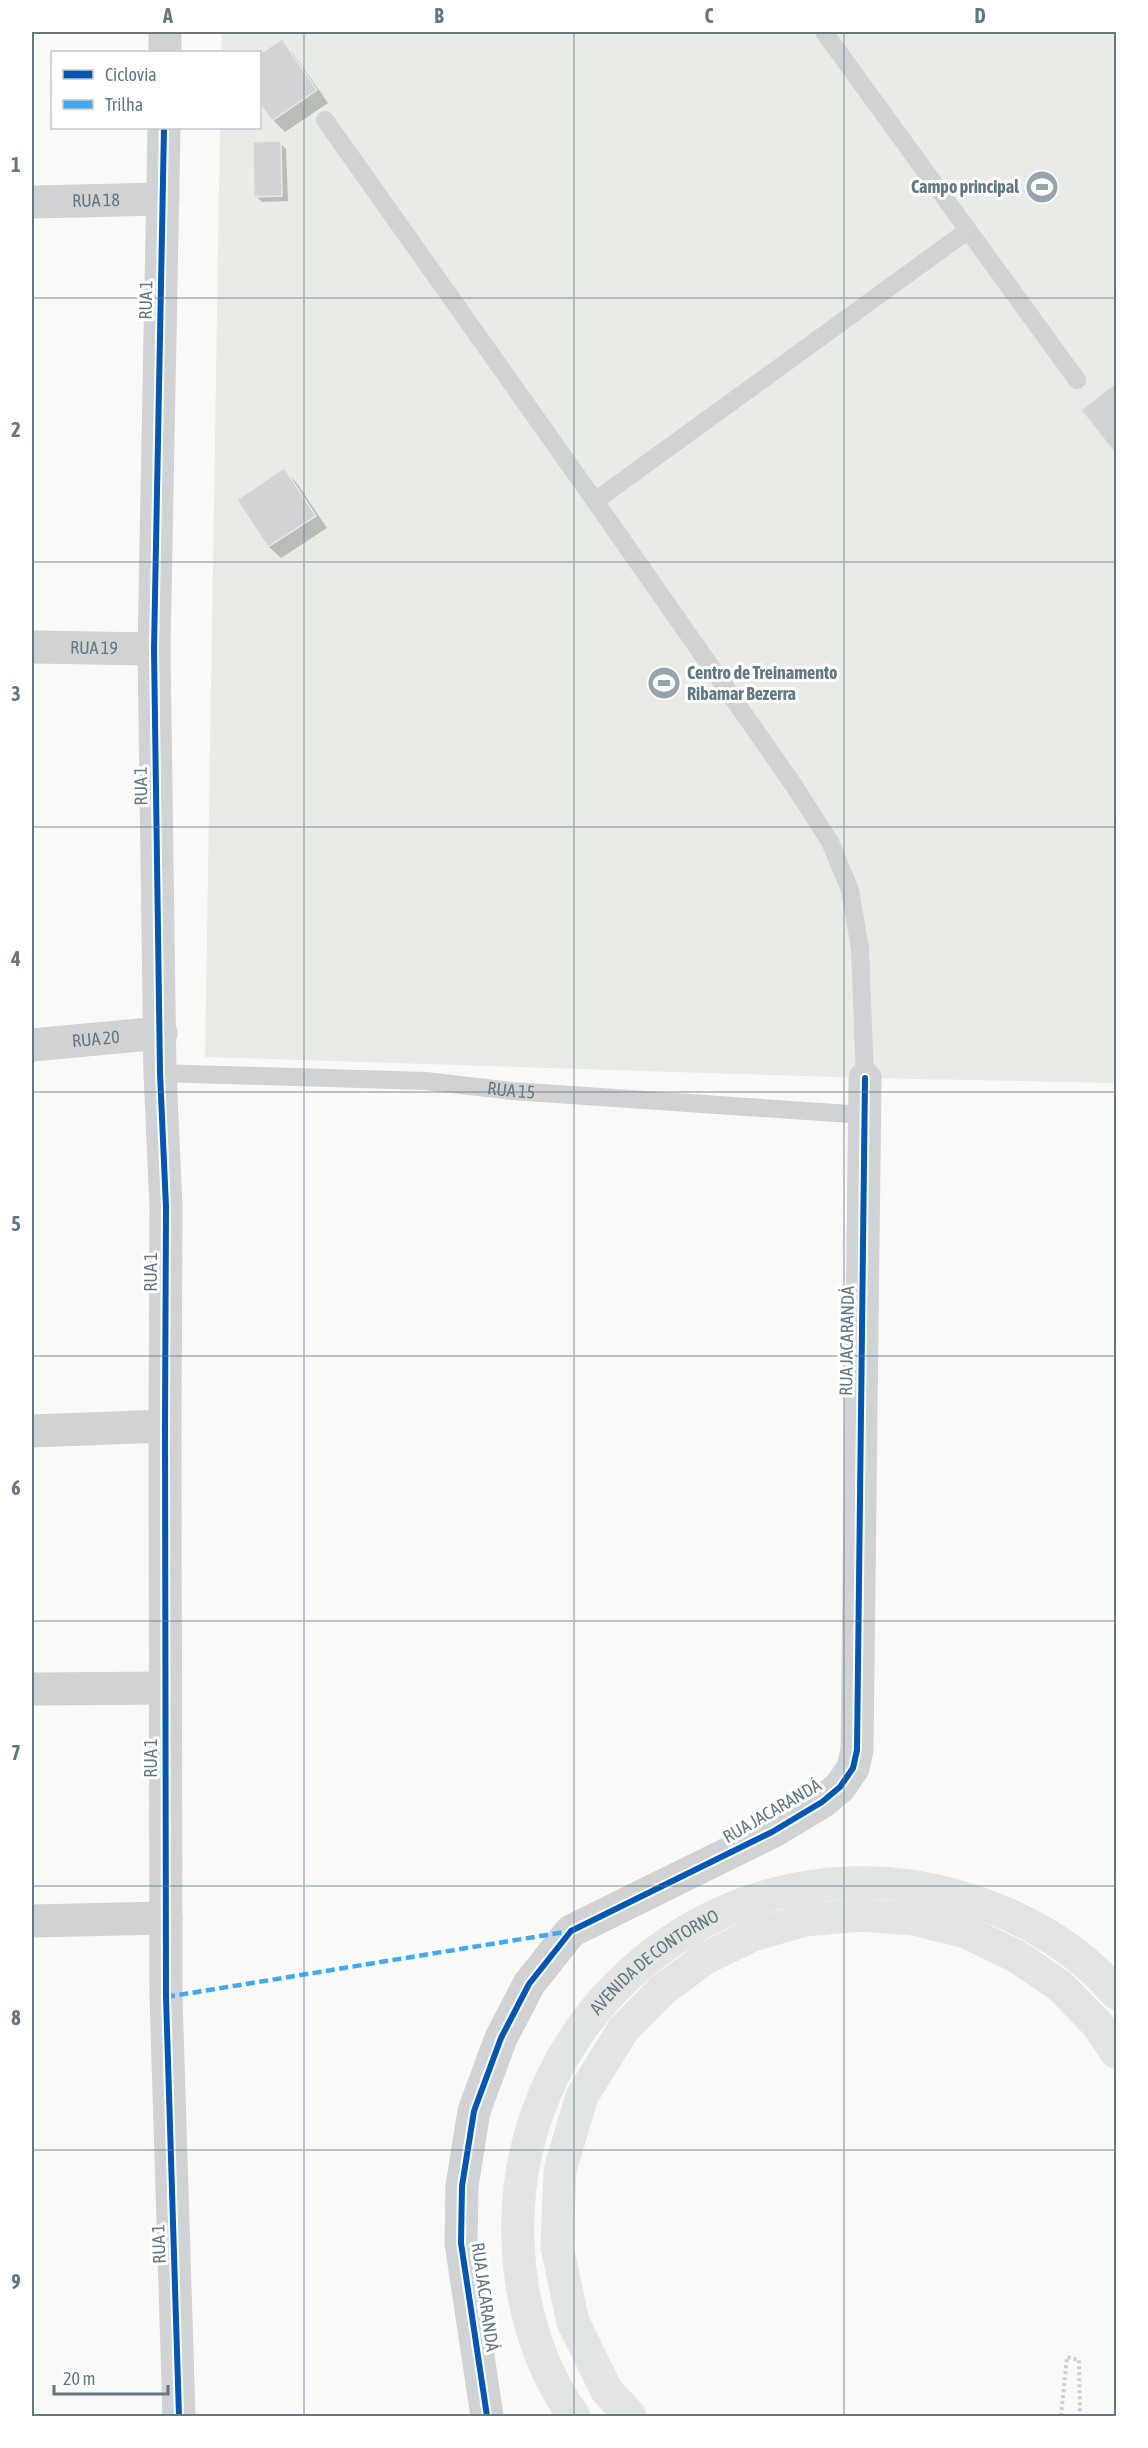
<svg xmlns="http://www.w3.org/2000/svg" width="1148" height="2448" font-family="'Asap Condensed',sans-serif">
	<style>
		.green { fill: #e9ece6 }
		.shadow { fill: #0003 }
		.building { fill: #d1d3d4; stroke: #e8e8e8; stroke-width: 1.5 }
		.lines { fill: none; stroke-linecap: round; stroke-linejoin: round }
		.path { stroke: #cecfd0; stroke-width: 4; stroke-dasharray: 3 3; stroke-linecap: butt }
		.lane { stroke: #d0d2d3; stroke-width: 18 }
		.street { stroke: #d0d2d3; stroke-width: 33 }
		.secondary { stroke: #e3e4e4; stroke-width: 33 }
		.quiet { stroke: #3fa9f5; stroke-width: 4.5; stroke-dasharray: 9 4.5; stroke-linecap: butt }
		.cycleway-casing { stroke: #fff; stroke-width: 10 }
		.cycleway { stroke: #0057b8; stroke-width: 6 }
		.grid { fill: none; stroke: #617885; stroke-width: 1.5; stroke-opacity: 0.55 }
		.labels { text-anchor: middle; stroke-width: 6; stroke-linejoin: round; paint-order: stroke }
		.poi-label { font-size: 18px; font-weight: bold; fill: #617885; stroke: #fff; text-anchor: end }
		.street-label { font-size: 18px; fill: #617885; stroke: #fff }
		.neatline { fill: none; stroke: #617885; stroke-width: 2 }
		.grid-label { font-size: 20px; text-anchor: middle; font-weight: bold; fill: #617885 }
	</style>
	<rect width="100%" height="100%" fill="#f9f9f8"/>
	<path class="green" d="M222,32H1116V1083L865,1078L205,1057L220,128H260V52H221Z"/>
	<path class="shadow" d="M281,41L293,53L328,103L285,132L273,120L260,101V56Z
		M280,143L286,149L288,201L262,202L256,196Z
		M1116,385V453L1084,411Z
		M284,470L296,482L327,528L281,558L269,547L239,501Z"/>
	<path class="building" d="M282,39L317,90L272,121L260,104V54Z
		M281,141L282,196L254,197L253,142Z
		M1116,383V452L1115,453L1081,410Z
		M284,468L316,516L268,547L237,500Z"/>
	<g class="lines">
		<path class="path" d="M1061,2416L1067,2357L1079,2360L1080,2416"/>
		<g class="lane">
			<path d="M824,32L1077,380"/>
			<path d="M325,120L595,501L795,787L830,842L850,890L860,949L865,1078"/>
			<path d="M595,501L967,231"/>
			<path id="s1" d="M160,1073L426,1081L512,1091L865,1115"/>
		</g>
		<g class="street">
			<path d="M165,52V32"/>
			<path d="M164,128L154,649L160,1073L166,1207L165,1426L166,1997L179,2416"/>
			<path id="s2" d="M32,202L163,199"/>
			<path id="s3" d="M32,647L154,649"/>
			<path id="s4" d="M32,1045L161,1033"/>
			<path d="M32,1431L165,1426"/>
			<path d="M32,1689L165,1688"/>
			<path d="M32,1921L166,1918"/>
			<path d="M487,2416L461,2243L462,2186L474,2111L501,2038L529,1984L571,1931L772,1832L822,1802L840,1787L853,1768L857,1750L865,1078"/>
		</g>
		<g class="secondary">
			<path id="s5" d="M574,2416C538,2366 520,2303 518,2242C509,2006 734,1830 960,1897C1019,1914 1076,1946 1116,1993"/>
			<path d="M630,2416L607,2391L573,2322L557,2247L560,2170L582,2096L623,2030L661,1991L704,1959L753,1935L805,1920L860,1915L914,1919L966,1932L1016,1956L1060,1986L1098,2025L1116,2052"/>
		</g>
		<path class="quiet" d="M166,1997L571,1931"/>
		<defs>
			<path id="cycleway" d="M164,128L154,649L160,1073L166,1207L165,1426L166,1997L179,2416
				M487,2416L461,2243L462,2186L474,2111L501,2038L529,1984L571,1931L772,1832L822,1802L840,1787L853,1768L857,1750L865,1078"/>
		</defs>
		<use href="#cycleway" class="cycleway-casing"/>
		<use href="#cycleway" class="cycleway"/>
	</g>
	<path class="grid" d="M304,32V2416M574,32V2416M844,32V2416M32,298H1116M32,562H1116M32,827H1116M32,1092H1116M32,1356H1116M32,1621H1116M32,1886H1116M32,2150H1116"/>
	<defs>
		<symbol id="stadium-disc" viewBox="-11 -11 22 22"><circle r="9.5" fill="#96a5ad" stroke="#fff"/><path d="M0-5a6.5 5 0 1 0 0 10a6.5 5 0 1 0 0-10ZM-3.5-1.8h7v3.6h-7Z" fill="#fff"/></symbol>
	</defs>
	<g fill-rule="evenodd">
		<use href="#stadium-disc" x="1023" y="168" width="38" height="38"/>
		<use href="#stadium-disc" x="645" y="664" width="38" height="38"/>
	</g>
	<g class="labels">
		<g class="poi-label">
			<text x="1019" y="193">Campo principal</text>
			<text x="687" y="679" text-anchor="start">Centro de Treinamento<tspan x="687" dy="21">Ribamar Bezerra</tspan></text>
		</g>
		<g class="street-label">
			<text dy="6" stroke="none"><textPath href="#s2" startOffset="64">RUA 18</textPath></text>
			<text transform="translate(146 300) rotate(-89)" y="6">RUA 1</text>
			<text dy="6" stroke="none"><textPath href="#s3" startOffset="62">RUA 19</textPath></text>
			<text transform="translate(141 786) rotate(-91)" y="6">RUA 1</text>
			<text dy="6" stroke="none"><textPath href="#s4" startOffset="64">RUA 20</textPath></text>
			<text dy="6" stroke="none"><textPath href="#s1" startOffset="352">RUA 15</textPath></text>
			<text transform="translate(151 1272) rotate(-90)" y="6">RUA 1</text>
			<text transform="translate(847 1341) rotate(-89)" y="6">RUA JACARANDÁ</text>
			<text transform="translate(151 1758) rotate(-90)" y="6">RUA 1</text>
			<text transform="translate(772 1811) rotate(-30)" y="6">RUA JACARANDÁ</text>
			<text dy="6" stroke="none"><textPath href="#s5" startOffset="512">AVENIDA DE CONTORNO</textPath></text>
			<text transform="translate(159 2244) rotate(-92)" y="6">RUA 1</text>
			<text transform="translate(485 2297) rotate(82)" y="6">RUA JACARANDÁ</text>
		</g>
	</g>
	<rect width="1148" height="2448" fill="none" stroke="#ffffff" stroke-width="66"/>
	<rect x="51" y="51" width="210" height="78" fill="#ffffff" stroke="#c0c9ce" stroke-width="1.5"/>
	<rect x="63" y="70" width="30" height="9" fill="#0057b8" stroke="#c0c9ce" stroke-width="1.5"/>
	<text x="105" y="81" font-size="18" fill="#617885">Ciclovia</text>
	<rect x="63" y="100" width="30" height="9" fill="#3fa9f5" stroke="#c0c9ce" stroke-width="1.5"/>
	<text x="105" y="111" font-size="18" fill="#617885">Trilha</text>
	<path d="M54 2385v9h114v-9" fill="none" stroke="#617885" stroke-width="3"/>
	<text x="63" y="2385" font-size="18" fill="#617885" stroke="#ffffff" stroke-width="4.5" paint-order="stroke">20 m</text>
	<rect x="33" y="33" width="1082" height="2382" class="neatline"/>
	<g class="grid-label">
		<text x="168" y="23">A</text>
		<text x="439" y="23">B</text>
		<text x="709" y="23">C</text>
		<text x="980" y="23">D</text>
		<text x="16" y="172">1</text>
		<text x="16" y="437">2</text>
		<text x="16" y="701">3</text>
		<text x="16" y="966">4</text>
		<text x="16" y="1231">5</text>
		<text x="16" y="1495">6</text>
		<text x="16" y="1760">7</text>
		<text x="16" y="2025">8</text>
		<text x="16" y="2289">9</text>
	</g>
</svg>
